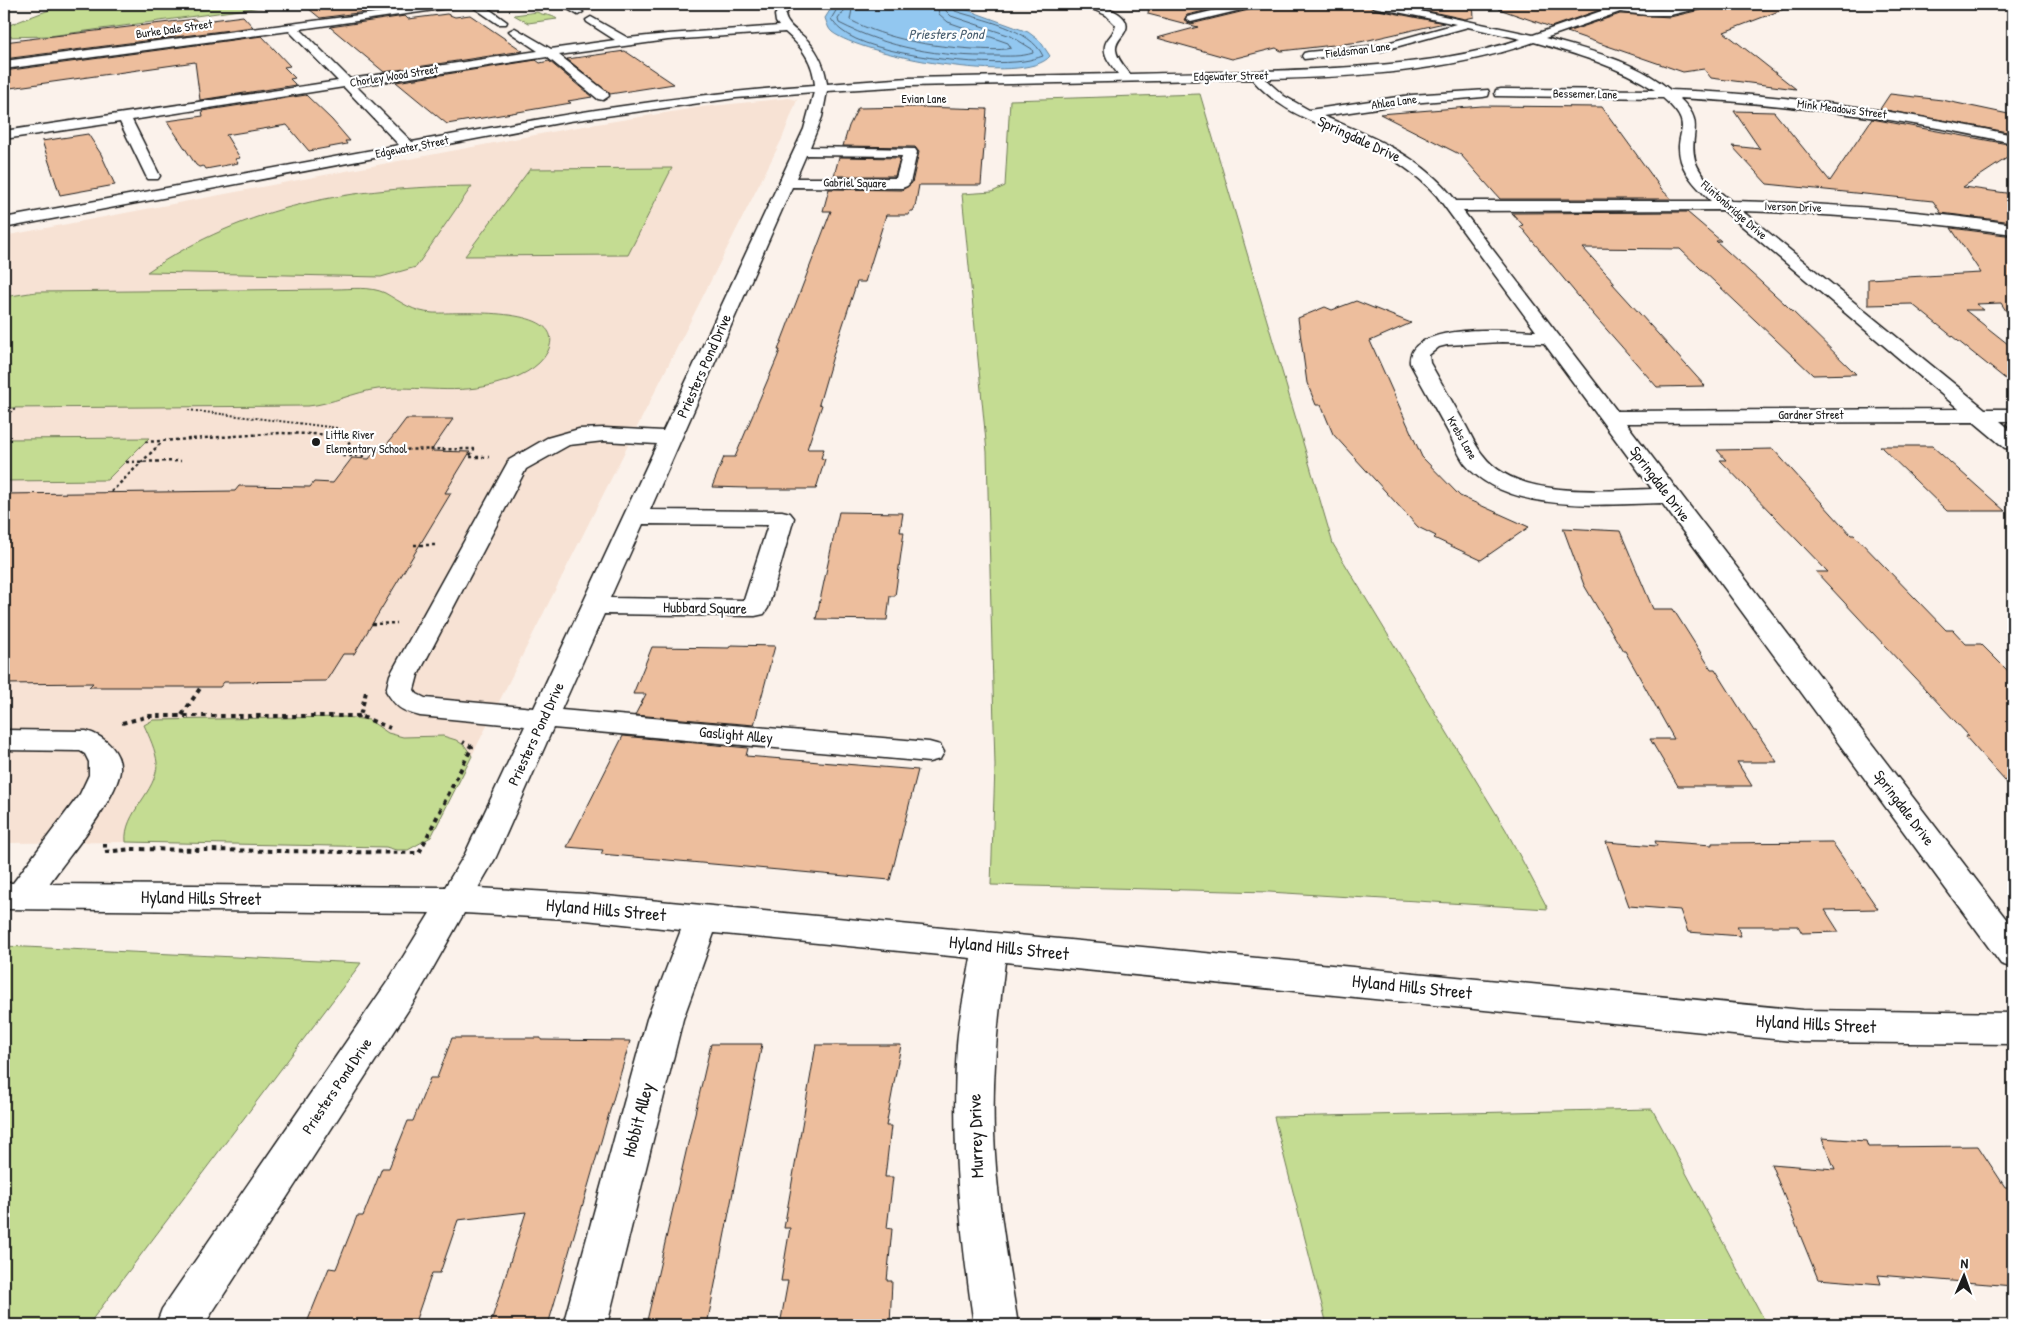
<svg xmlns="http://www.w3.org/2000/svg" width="2017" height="1329" font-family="'Patrick Hand',sans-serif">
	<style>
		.built { fill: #f7e2d4 }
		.green { fill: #c4dc92; stroke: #707c57 }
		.water { fill: #92c7f0; stroke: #63839b }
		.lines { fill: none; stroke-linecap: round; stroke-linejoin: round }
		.shore { stroke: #4b6071; stroke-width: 1 }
		.building { fill: #edbe9d; stroke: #1c1c1c }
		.minor-casing { stroke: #1c1c1c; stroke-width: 3 }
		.path-far2 { stroke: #1c1c1c; stroke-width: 2; stroke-dasharray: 2 2; stroke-linecap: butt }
		.path-far1 { stroke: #1c1c1c; stroke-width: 2.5; stroke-dasharray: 3 3; stroke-linecap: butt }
		.path { stroke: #1c1c1c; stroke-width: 4; stroke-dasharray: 4.5 4.5; stroke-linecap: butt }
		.minor { fill: #fff; fill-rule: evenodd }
		.poi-dot { fill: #1c1c1c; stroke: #fff; stroke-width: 2 }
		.labels { text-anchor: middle; stroke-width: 4.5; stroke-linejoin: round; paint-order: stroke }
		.far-street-label { font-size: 12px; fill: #1c1c1c; stroke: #fff }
		.far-poi-label { font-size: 12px; fill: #1c1c1c; stroke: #fff; text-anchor: start }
		.far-water-label { font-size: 14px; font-style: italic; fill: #4b6071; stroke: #fff }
		.street-label { font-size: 15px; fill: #1c1c1c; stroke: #fff }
		.near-street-label { font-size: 18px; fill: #1c1c1c; stroke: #fff }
	</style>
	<rect width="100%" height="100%" fill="#fbf2eb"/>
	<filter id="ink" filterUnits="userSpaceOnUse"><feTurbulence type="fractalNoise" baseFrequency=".02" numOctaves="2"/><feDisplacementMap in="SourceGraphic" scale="10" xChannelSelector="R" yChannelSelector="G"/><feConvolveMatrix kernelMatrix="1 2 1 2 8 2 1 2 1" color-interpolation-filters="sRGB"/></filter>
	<g filter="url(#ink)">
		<path class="built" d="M789,98L797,100L782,139L431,837L408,850H396L386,847L135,842L4,843V236L572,128L702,107Z"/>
		<path class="green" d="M65,4H283L50,36L4,37V27Z
			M537,12C544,16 551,14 557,19L528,23L514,15Z
			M1200,94L1333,544L1506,830L1548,909L1269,892L991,885L995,766L987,452L962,194L992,192L1005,186L1010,100Z
			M672,168L628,255L465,256L530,169Z
			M472,186L416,267L381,277L147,272C248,204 352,187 472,186Z
			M336,289C351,289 370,286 385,293C401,302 413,312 433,313C455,314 570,304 548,351C539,369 517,378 499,383C459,396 418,385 378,389C354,392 332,404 308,406L4,408V297L36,292Z
			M149,438L107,480L4,481V439Z
			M345,717L369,720L388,733L403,737L443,736L456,740L465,746L472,756L431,837L408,850H396L386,847L126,842C123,812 157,793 157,763C156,751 149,736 144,725L153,720Z
			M4,946L361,963L88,1325H4Z
			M1652,1109L1767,1325H1327L1274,1117Z"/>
		<path class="water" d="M838,4H951L1028,32L1040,41L1050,56C1026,87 861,55 832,32C828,29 827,23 825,18L832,7Z"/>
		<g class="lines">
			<path class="shore" d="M840,4L831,19C834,23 837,27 841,30C871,56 986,67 1024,61C1031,60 1037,58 1043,56C1030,28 982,20 955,11L951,4
				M846,4L844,11L838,19L839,23C888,48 940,57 995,56C1008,56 1021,57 1033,53L1032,49L1011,36L951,16L946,11L945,4
				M853,4L850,20C889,40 930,46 973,49C985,49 999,51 1011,48L1008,43L948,22L939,14L937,4"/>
		</g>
		<path class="building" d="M303,4H390L395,8L320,18Z
			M1149,4H1234L1187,15L1184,20L1191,24L1257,8L1260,4H1366L1373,9L1444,23L1360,42L1281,51L1276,48L1232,59L1157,38L1198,27L1148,14Z
			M1395,4H1473L1474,17L1465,19Z
			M1500,4H1606L1605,8L1551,27L1499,9Z
			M1712,4H1792V6L1724,32L1796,89L1711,78L1704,69L1683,72L1567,32L1620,14L1670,17L1709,8Z
			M447,14L455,17L470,15L523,51L384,72L330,27L405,16L408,19Z
			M243,16L253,27L4,59V42L195,19L197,22Z
			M262,36L290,66L284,67L295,78L290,79L296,85L200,100L195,62L10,88L8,82L4,83V71Z
			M625,51L656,72L674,84L610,94L567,59Z
			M536,60L540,63L549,61L592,97L568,101L571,103L447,124L396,82Z
			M1890,94L1942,100L2013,115V133L1880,109Z
			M306,95L332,120L350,141H345L347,144L309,151L287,125L226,135L240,158L235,159L238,163L206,169L204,166L199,167L196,165L167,121L203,116L202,111Z
			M1482,106L1602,107L1663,191L1672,199H1500L1461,155L1380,114Z
			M920,107L987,109L981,185H919L915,207L913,211H910L909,215H886L865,282H857L835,349L819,404L822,405L807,449H824L821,458L825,459L816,489H746L747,488L712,487L724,457H735L777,358L780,350H778L831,211H823L829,189L902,190L912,183L919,152L915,147L843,146L849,126L858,108Z
			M1734,111L1774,112L1830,181L1872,119L2013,145V154L1963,187L2013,194V222L1941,213L1933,201L1767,184L1732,146L1760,149Z
			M88,134L101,154L115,185L60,195L42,141Z
			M839,157L900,158L895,176H834Z
			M1687,212L1721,241H1716L1785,304L1856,374L1813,375L1680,249L1583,248L1615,283H1612L1705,386L1657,387L1593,314L1520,226L1523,225L1512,213Z
			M1951,228L2013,236V322L2001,303L1976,304L1984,310H1965L2013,348V385L1912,304L1868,305V279L1981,273Z
			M1356,301L1411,323L1370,341L1422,457L1460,496L1529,527L1481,560L1434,538L1436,536L1418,527L1333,434L1321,405H1316L1307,383L1298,318L1325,307L1332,310Z
			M406,419H453L431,451L470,452L445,493H451L354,654H343L326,681L224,682L220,687H89L93,683L4,684V494L235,491L239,486L310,487L314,482L333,483L352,458L369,459L375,451H382Z
			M1880,446H1932L2005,511H1947Z
			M1773,449L1851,535H1854L1946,630H1953L1966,644H1981L2013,676V790L1965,736H1969L1816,572H1828L1720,460H1726L1717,450Z
			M839,512L903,513L900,532H904L895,596H890L887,620L816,619Z
			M1563,528L1620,531L1653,609H1673L1711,669H1715L1754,731H1756L1777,762H1737L1752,786H1678L1650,739H1674L1625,651H1623L1584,585Z
			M731,645L775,646L754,725L635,715L646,694H633L652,647L729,648Z
			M623,736L748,748L746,756L918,770L890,880L601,854L603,850L567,847Z
			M1655,841L1712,845V843L1832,842L1878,909L1825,910L1839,932L1802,933L1798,926H1737L1741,936L1688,932L1680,910L1629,906L1606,842L1657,846Z
			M452,1038H541V1040L630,1041L548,1325H490L526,1212L458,1220L440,1273H432L414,1325H306L329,1268L336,1269L357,1216H363L382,1168H389L408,1121H413L430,1078H437Z
			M711,1044H762L707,1325H646Z
			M816,1045H901L886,1126H891L885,1177H893L887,1228L892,1229L887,1281H892L890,1325H780L788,1281H781L790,1228H784Z
			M1822,1138L1866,1141L1868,1147L1978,1146L2005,1187H2013V1286L1878,1275L1881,1284L1818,1279L1771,1164L1835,1169Z"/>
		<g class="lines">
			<defs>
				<path id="minor" d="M444,4H482L507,22L506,24H498L470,5L300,29L350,79L538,51L511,33L509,31L515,28L551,49L615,40L587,22L586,20L591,17L628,38L668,34L779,26L776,22L775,15L783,4H793L785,15C787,27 800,32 808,41C819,54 825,67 827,84L908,78L1118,74C1110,63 1099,52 1108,39C1112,34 1115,31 1116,25L1106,15L1090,8L1089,6L1090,4C1101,4 1131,14 1126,29C1124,36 1115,41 1116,50C1117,59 1125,67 1130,74C1209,72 1287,72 1365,66C1418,62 1471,56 1521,39L1468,27L1381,51L1304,59L1302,56L1304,53L1308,52L1380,45L1456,24L1373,7L1368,4H1387L1533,35L1607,9V5L1611,4H1636L1633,7L1658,9L1710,4L1709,6L1670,15H1647L1620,12L1545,38C1587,50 1637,61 1670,90C1786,94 1900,111 2013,135V143C1903,119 1792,104 1679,98C1707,123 1688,133 1695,160C1700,177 1717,190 1731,201C1825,203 1919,210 2013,224V234C1923,221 1833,214 1742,211L1985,409H2013V421H2000L2013,432V449L2005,448L1974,422L1626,423L2013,928V968L2001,964L1662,503C1603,504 1508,515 1465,464C1458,454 1453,441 1447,430C1435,408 1422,385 1410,363C1406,322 1510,330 1536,331L1437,196C1415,172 1389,155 1359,141C1316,121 1285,116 1252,79L908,86L827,91L822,117L810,147L915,149L917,152L910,183L907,186L902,188L792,187L650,510L782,511L790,513L794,518L768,608L764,614L755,616L604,614L561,710L929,742L940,745L944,752L940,759L929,762L553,728L496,857L478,888L585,894L702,905L1803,1010L2013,1013V1044L1803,1042L1005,962C998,1019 992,1074 994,1133C996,1197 1008,1261 1018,1325H974C960,1232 951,1139 957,1045C959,1016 966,987 971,958L714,933L683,1019L607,1325H563L647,1019L681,930L585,920L464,913L416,998L204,1325H156L162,1309L390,978L430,913L4,909V883H13L80,794L89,775V762L85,754L80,751L4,750V730L86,731C105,736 125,754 119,776C110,808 69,855 49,884L445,887L465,854L525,726L420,716C401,711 396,707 386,691L390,675L509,460L547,438L579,429L604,428L663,431L804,129L814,92L736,98L570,121L4,228V218L399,145L344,87L132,120L160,176L158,179H148L146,176L120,122L4,139V131L338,81L289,31L4,69V61ZM785,32C802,47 813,61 815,85C679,94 546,117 412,142L356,86L547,57L598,99L603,100L609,96L608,93L559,55L668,40ZM1534,42C1576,54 1618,66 1655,90L1501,89L1496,90L1495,93L1496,96L1663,98C1698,129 1672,129 1681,161C1686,177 1700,190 1711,201H1456C1422,156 1373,137 1323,116L1411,103L1483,97L1488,96L1489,93L1488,90L1411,95L1309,110L1284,96L1265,79C1355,77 1449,72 1534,42ZM806,155L902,156L896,178H796ZM1723,210L1959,409L1617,411L1463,211ZM1502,342L1544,343L1652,489C1603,490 1516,500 1483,455C1476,447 1471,435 1466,426C1454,405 1442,384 1430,363L1429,355L1439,347L1447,345ZM604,441L657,444L534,708L425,698L417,694L414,690L418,675L526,469L569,445ZM643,524L768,525L744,600L610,598Z
					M559,4H571L583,12L578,15Z
					M1241,4H1258L1257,6L1191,22L1186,19L1187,17Z"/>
			</defs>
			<use href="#minor" class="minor-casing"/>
			<path class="path-far2" d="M188,410L338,428L342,433
				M4,417L15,408"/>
			<path class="path-far1" d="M341,432L351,445L343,456H364L370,450L474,449L469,457H489
				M145,442L281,433L341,435
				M126,462L181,461
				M111,492L162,442
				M414,545H438
				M372,624L397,623"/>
			<path class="path" d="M366,692L360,716L390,728
				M182,715L201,687
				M122,723L150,716H360
				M105,843V852L133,849L419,853L472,747L463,742"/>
			<use href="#minor" class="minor"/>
		</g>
	</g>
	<circle class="poi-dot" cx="316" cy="442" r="5"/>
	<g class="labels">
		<g class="far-street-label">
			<text transform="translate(174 29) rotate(-8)" y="4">Burke Dale Street</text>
			<text transform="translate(1358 50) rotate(-7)" y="4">Fieldsman Lane</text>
			<text transform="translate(394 76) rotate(-9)" y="4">Chorley Wood Street</text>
			<text transform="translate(1231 76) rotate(-1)" y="4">Edgewater Street</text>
			<text transform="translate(1585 94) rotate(1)" y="4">Bessemer Lane</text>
			<text x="924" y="103">Evian Lane</text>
			<text transform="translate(1394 102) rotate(-8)" y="4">Ahlea Lane</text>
			<text transform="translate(1842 109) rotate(7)" y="4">Mink Meadows Street</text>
			<text transform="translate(412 147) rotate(-11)" y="4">Edgewater Street</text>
			<text transform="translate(855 183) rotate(1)" y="4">Gabriel Square</text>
			<text transform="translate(1793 207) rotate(2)" y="4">Iverson Drive</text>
			<text transform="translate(1734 210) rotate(41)" y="4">Flintonbridge Drive</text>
			<text x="1811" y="419">Gardner Street</text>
			<text transform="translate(1462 438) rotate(60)" y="4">Krebs Lane</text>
		</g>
		<g class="far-poi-label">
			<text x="326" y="439">Little River<tspan x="326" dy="14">Elementary School</tspan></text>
		</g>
		<g class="far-water-label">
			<text x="946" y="39">Priesters Pond</text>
		</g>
		<g class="street-label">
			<text transform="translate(1359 139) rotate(25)" y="5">Springdale Drive</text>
			<text transform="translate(704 366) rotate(-66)" y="5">Priesters Pond Drive</text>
			<text transform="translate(1660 484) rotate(53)" y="5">Springdale Drive</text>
			<text transform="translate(705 608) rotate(1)" y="5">Hubbard Square</text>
			<text transform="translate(536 734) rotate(-65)" y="5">Priesters Pond Drive</text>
			<text transform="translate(736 735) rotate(5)" y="5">Gaslight Alley</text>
			<text transform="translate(1904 808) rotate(53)" y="5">Springdale Drive</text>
			<text transform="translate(337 1086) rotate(-56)" y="5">Priesters Pond Drive</text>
		</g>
		<g class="near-street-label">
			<text transform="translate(201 898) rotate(1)" y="6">Hyland Hills Street</text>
			<text transform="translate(606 910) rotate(5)" y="6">Hyland Hills Street</text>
			<text transform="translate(1009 948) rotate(6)" y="6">Hyland Hills Street</text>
			<text transform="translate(1412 987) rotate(6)" y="6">Hyland Hills Street</text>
			<text transform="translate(1816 1024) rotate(3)" y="6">Hyland Hills Street</text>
			<text transform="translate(638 1120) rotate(-75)" y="6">Hobbit Alley</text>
			<text transform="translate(976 1136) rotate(-92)" y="6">Murrey Drive</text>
		</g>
	</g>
	<rect width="2017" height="1329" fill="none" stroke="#fff" stroke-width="20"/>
	<rect x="10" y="10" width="1997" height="1309" fill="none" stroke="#1c1c1c" stroke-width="2" filter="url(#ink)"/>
	<g transform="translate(1964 1276) rotate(2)" stroke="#ffffff" stroke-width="4" paint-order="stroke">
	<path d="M0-4L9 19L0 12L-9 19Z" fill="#1c1c1c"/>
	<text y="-8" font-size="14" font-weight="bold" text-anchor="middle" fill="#1c1c1c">N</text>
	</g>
</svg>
